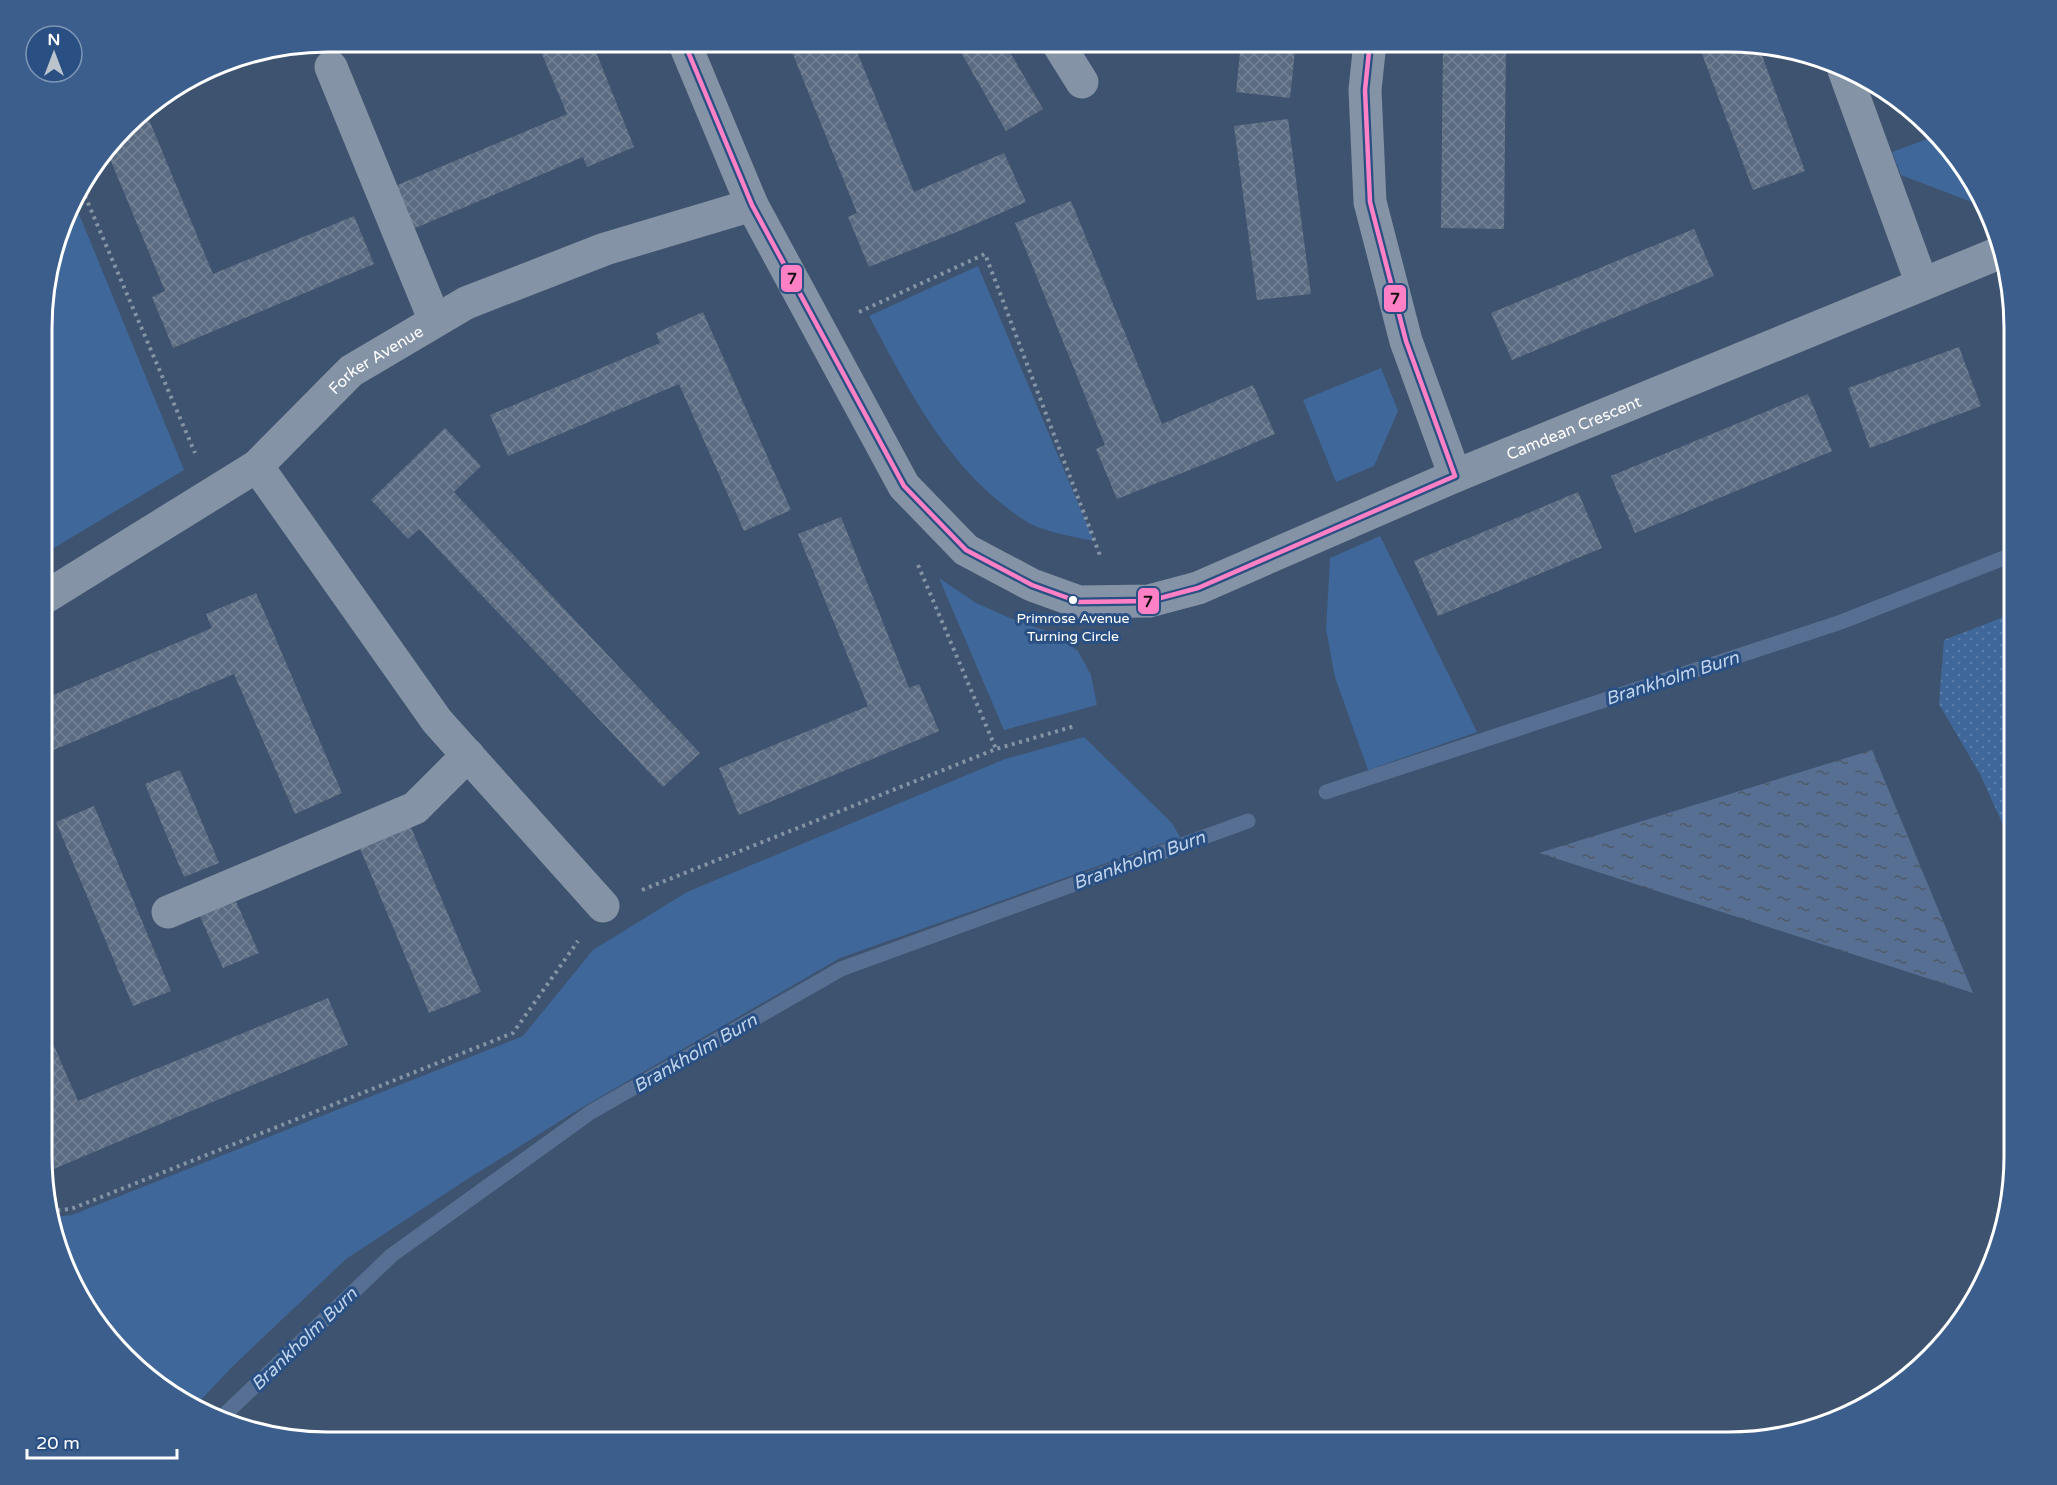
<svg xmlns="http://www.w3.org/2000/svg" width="2057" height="1485" font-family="'Varela Round',sans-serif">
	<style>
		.grass { fill: #3f6799 }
		.park { fill: url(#park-dots) }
		.water { fill: url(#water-ripples) }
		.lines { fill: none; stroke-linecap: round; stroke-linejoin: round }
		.stream { stroke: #566f92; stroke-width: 15 }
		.building { fill: url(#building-cross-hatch) }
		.path { stroke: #8493a5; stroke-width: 4; stroke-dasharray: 3 4.5; stroke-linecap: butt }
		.minor { stroke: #8493a5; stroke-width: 33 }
		.bus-1-casing { stroke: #2a5083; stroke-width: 9 }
		.bus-1 { stroke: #ff80c5; stroke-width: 4.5 }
		.bus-dot { fill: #fff; stroke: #2a5083; stroke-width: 2 }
		.labels { text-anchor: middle; stroke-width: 6; stroke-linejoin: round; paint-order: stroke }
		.bus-label { font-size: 14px; fill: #fff; stroke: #2a5083 }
		.street-label { font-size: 16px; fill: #fff; stroke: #2a5083 }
		.water-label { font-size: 18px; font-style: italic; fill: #c0d4ee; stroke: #2a5083 }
		.rim { fill: none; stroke: #fff; stroke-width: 3 }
		.line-badge { stroke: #2a5083; stroke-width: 2 }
		.pale-badge-label { font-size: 16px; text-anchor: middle; font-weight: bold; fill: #111 }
	</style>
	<defs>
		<pattern id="park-dots" width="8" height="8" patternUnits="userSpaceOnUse" patternTransform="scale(1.5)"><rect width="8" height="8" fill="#3f6799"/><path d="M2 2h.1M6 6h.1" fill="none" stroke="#5c7ea8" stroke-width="1.8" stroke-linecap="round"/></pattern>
		<pattern id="water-ripples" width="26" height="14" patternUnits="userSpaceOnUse" patternTransform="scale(1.5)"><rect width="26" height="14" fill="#566f92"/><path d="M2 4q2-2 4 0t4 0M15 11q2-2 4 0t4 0" fill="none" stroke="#505a68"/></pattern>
		<pattern id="building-cross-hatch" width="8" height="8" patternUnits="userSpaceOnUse" patternTransform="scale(1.5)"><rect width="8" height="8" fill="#5b6c82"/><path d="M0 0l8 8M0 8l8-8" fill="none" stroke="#748295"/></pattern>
	</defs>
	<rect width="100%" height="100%" fill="#3e536f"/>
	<path class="grass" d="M1927,130L1985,201L1987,208L1901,175L1892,152L1930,138Z
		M79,214L184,470L44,554V291L66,219Z
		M978,266L1094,541C1076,537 1057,534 1040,528C1026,523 1012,512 1001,503C941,455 905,383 869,316Z
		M1381,368L1398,411L1374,466L1336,482L1303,400Z
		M1380,536L1477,732L1368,770L1335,677L1326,629L1330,558Z
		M939,578L976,603L1010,618L1052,633L1078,651L1091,675L1097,705L1004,730Z
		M1084,737L1172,823L1180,837L840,958L576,1111L466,1180L346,1259L233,1366L195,1406L154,1384L80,1299L52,1217L72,1215L523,1036L593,950L687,892L1005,759Z"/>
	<path class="park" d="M2014,613V849L1980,774L1939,704L1944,640Z"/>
	<path class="water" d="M1872,750L1973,993L1539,853Z"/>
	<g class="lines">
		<path class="stream" d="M1326,792L1841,622L2014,554
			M220,1419L392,1255L591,1112L841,969L1248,821"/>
	</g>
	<path class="building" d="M537,42H592L634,147L587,167L583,157L413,229L395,186L567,114Z
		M788,42H853L914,192L1004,153L1026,202L964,229L869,267L848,217L857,213Z
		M955,42H1004L1043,109L1006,131Z
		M1241,42H1296L1290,98L1236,92Z
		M1443,42H1506L1504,229L1441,228Z
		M1698,43H1747L1758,45L1805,171L1753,190Z
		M145,110L213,274L354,216L374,264L173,348L152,297L165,291L108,154L139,113Z
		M1288,119L1311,294L1257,300L1234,126Z
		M1071,201L1162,424L1253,385L1275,434L1212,461L1117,499L1096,449L1105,445L1015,223Z
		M1694,229L1714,276L1512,360L1491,313Z
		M703,312L791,510L744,531L679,384L508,456L490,415L660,343L656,333Z
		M2014,331V360L2004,335Z
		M1959,347L1981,406L1870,448L1848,388Z
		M1808,394L1832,451L1635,533L1611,476Z
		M445,428L481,466L454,492L700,753L663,787L419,529L408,539L371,500Z
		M1578,492L1602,548L1438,616L1414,561Z
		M841,517L909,688L919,684L939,731L739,815L719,768L868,706L798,534Z
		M256,593L342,793L295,814L234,674L44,754V699L212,628L206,614Z
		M180,770L219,863L184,877L145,784Z
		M94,806L171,991L133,1006L56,822Z
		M410,825L481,992L429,1013L359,846Z
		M234,897L259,953L223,968L198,912Z
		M328,998L348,1045L44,1173V1023L78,1101Z"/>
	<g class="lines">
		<path class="path" d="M82,189L195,453
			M71,202L85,198
			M859,312L985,254L1101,558
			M918,565L996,749
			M642,890L996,749L1075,726
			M50,1211L71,1209L513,1033L578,941"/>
		<g class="minor">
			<path id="s1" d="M684,42L752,205L904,486L966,550L1032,585L1079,602L1149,601L1198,588L1455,476L1999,253"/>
			<path d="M1057,42L1082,82"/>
			<path d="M1370,42L1365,90L1370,202L1406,341L1455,476"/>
			<path d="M331,67L435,321"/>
			<path d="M1844,70L1922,284"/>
			<path d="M257,466L437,721L603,906"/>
			<path id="s2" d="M44,598L257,466L351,371L466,303L605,249L752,205"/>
			<path d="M168,912L415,808L468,755"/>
		</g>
		<defs>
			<path id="bus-1" d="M684,42L752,205L904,486L966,550L1032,585L1079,602L1149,601L1198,588L1455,476L1406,341L1370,202L1365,90L1370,42"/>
		</defs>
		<use href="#bus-1" class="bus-1-casing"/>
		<use href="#bus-1" class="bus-1"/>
	</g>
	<circle class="bus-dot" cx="1073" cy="600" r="5"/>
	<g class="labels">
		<g class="bus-label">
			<text x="1073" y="623">Primrose Avenue<tspan x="1073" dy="18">Turning Circle</tspan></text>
		</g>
		<g class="street-label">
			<text dy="6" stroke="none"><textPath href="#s2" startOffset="411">Forker Avenue</textPath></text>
			<text dy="6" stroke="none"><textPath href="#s1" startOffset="1239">Camdean Crescent</textPath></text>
		</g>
		<g class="water-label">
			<text transform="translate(1672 678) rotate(-18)" y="6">Brankholm Burn</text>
			<text transform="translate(1139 860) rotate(-20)" y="6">Brankholm Burn</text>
			<text transform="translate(695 1053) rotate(-30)" y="6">Brankholm Burn</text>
			<text transform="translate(304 1339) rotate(-44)" y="6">Brankholm Burn</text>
		</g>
	</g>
	<path d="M0 0H2057V1485H0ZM328 52H1728A276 276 0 0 1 2004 328V1156A276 276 0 0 1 1728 1432H328A276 276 0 0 1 52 1156V328A276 276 0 0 1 328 52Z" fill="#3b5e8d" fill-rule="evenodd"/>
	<path class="rim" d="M328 52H1728A276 276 0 0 1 2004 328V1156A276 276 0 0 1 1728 1432H328A276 276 0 0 1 52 1156V328A276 276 0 0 1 328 52Z"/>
	<g class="line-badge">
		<rect x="780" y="264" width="23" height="29" rx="6" fill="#ff80c5"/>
		<rect x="1383" y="284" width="24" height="29" rx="6" fill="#ff80c5"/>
		<rect x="1137" y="587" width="23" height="28" rx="6" fill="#ff80c5"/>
	</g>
	<g class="pale-badge-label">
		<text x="792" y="284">7</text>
		<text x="1395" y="304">7</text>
		<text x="1148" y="607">7</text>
	</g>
	<g transform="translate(54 54)"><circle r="28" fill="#2a5083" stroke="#7f96b5" stroke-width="1.5"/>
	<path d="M0-4.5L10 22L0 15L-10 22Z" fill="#bbc3cd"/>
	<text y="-9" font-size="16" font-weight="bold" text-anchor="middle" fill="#ffffff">N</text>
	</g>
	<path d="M27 1449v9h150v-9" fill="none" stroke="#ffffff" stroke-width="3"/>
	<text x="36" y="1449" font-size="18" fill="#ffffff" stroke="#2a5083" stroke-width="4.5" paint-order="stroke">20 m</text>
</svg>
